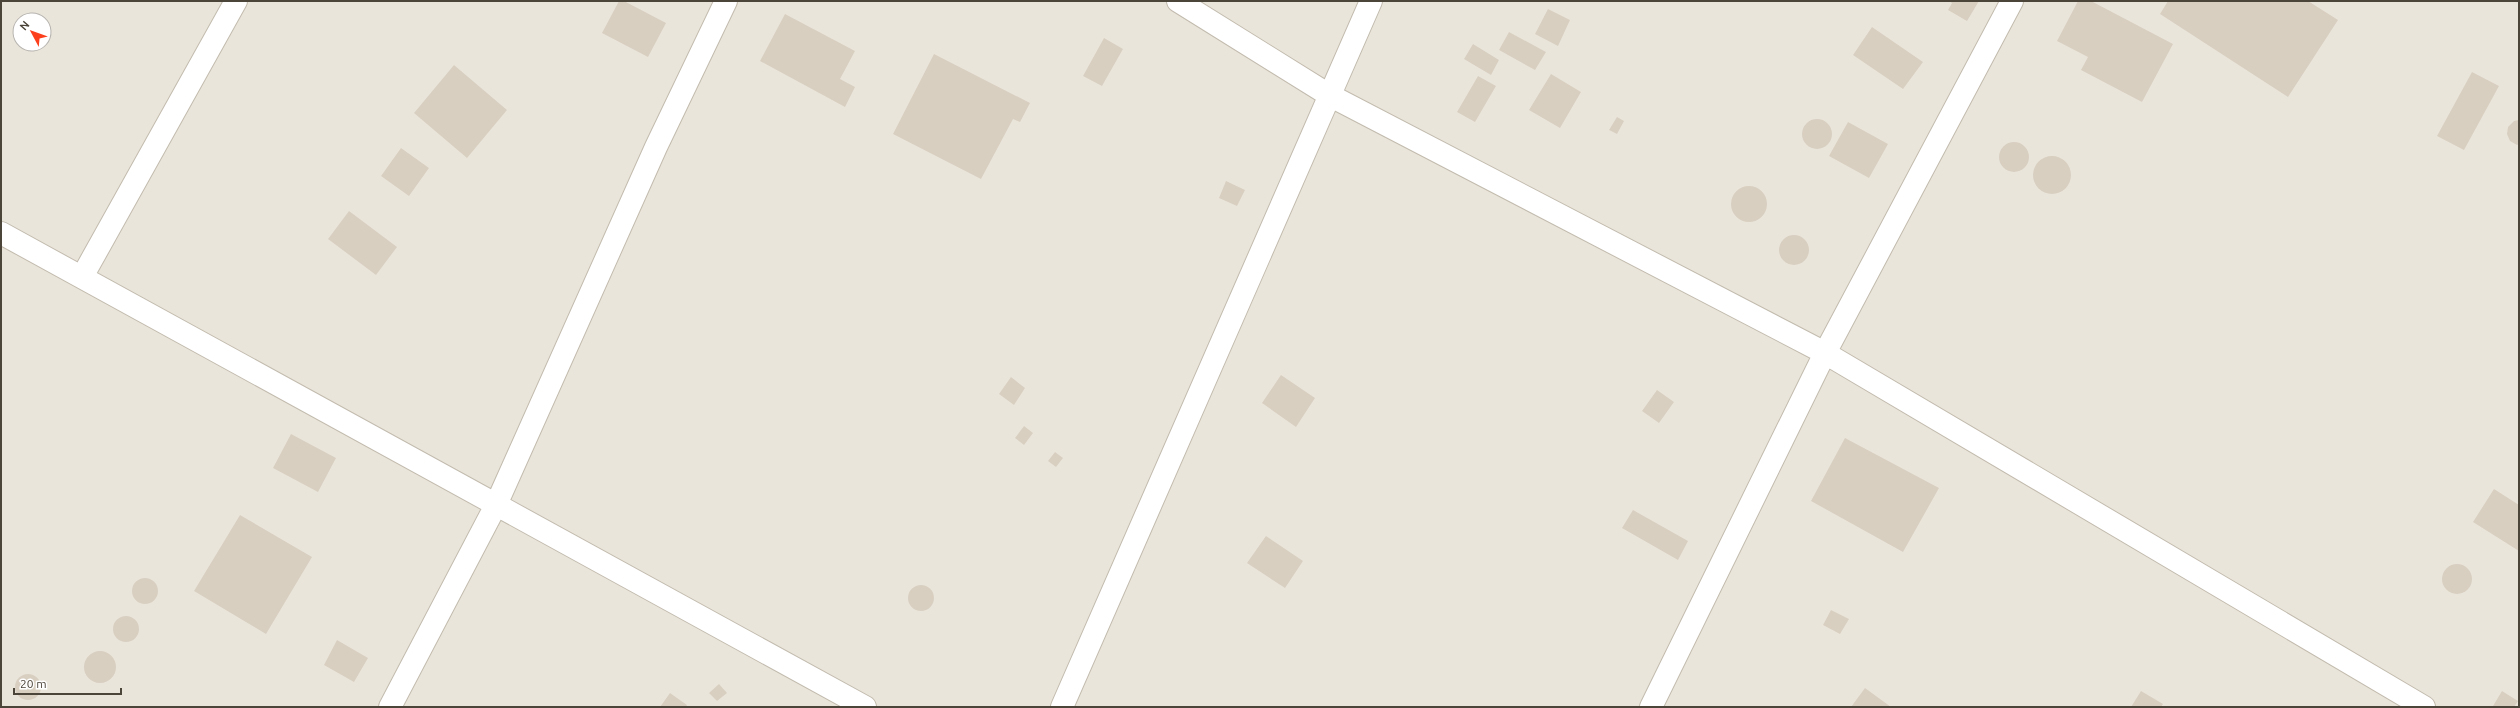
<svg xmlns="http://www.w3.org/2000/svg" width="2520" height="708" font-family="Ubuntu,sans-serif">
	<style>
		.residential { fill: #eae5da; fill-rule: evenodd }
		.building { fill: #d8cfc1 }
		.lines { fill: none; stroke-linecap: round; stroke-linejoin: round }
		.street-casing { stroke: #c2bbae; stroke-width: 24 }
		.street { stroke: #fff; stroke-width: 22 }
	</style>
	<rect width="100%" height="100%" fill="#f6f3ec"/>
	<path class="residential" d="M1,1H2519V707H1ZM20,20H44V44H20Z"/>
	<path class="building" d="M619,1H624L666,23L648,57L602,33Z
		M1949,1H1979L1967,21L1948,10L1952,3Z
		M2078,1H2091L2173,44L2142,102L2081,70L2088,57L2057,41Z
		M2168,1H2308L2338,20L2288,97L2160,14Z
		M1548,9L1570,20L1558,46L1535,34Z
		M785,14L855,51L840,79L855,87L845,107L760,61Z
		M1872,27L1923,62L1903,89L1853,55Z
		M1509,32L1546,52L1535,70L1499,50Z
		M1104,38L1123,49L1102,86L1083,76Z
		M1473,44L1499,60L1491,75L1464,59Z
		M934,54L1030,103L1020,122L1013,119L981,179L893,134Z
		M454,65L507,110L467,158L414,113Z
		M2472,72L2499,86L2464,150L2437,136Z
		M1551,74L1581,92L1560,128L1529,110Z
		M1478,76L1496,86L1475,122L1457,112Z
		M1617,117L1624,121L1617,134L1609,130Z
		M1802 134a15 15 0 1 1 30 0a15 15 0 1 1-30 0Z
		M2519,120V144L2517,145L2510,141L2507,134L2508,127L2514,121Z
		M1848,122L1888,144L1869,178L1829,156Z
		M1999 157a15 15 0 1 1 30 0a15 15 0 1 1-30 0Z
		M401,148L429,168L409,196L381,176Z
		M2033 175a19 19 0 1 1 38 0a19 19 0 1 1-38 0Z
		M1226,181L1245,190L1237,206L1219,198Z
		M1731 204a18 18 0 1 1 36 0a18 18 0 1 1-36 0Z
		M349,211L397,247L376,275L328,239Z
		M1779 250a15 15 0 1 1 30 0a15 15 0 1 1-30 0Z
		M1281,375L1315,398L1296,427L1262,403Z
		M1011,377L1025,388L1014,405L999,394Z
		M1657,390L1674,402L1659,423L1642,411Z
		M1024,426L1033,433L1024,445L1015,438Z
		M291,434L336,458L318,492L273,468Z
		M1845,438L1939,488L1903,552L1811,501Z
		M1055,452L1063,458L1056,467L1048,461Z
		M2494,489L2519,505V551L2473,522Z
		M1633,510L1688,541L1678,560L1622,528Z
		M240,515L312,557L266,634L194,591Z
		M1266,536L1303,561L1285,588L1247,563Z
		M2442 579a15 15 0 1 1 30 0a15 15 0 1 1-30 0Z
		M132 591a13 13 0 1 1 26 0a13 13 0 1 1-26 0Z
		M908 598a13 13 0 1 1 26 0a13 13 0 1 1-26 0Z
		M1831,610L1849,619L1840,634L1823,625Z
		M113 629a13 13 0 1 1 26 0a13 13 0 1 1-26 0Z
		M337,640L368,658L354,682L324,665Z
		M84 667a16 16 0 1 1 32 0a16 16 0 1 1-32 0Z
		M15 687a13 13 0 1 1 26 0a13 13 0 1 1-26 0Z
		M719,684L727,693L717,701L709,693Z
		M1865,688L1891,707H1851Z
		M2141,691L2163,704L2161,707H2131Z
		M2502,691L2518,701L2514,707L2493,706Z
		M670,693L687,705L686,707H660Z"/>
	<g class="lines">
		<defs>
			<path id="street" d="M1178,1L1329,95L1825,353L2424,707
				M1,233L865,707
				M82,277L236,1
				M390,707L496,505L656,147L726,1
				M1062,707L1371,1
				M1651,707L1825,353L2012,1"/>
		</defs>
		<use href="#street" class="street-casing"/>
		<use href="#street" class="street"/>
	</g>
	<rect width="2520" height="708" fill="none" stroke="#4b4439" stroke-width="4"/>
	<g transform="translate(32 32) rotate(311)"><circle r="19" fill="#ffffff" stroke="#b7b4b0"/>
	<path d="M0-3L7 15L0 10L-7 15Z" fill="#fc3f1d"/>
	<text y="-6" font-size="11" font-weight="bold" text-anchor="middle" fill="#4b4439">N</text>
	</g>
	<path d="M14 688v6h107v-6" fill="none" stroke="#4b4439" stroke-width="2"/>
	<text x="20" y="688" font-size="12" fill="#4b4439" stroke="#ffffff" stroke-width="3" paint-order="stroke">20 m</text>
</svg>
